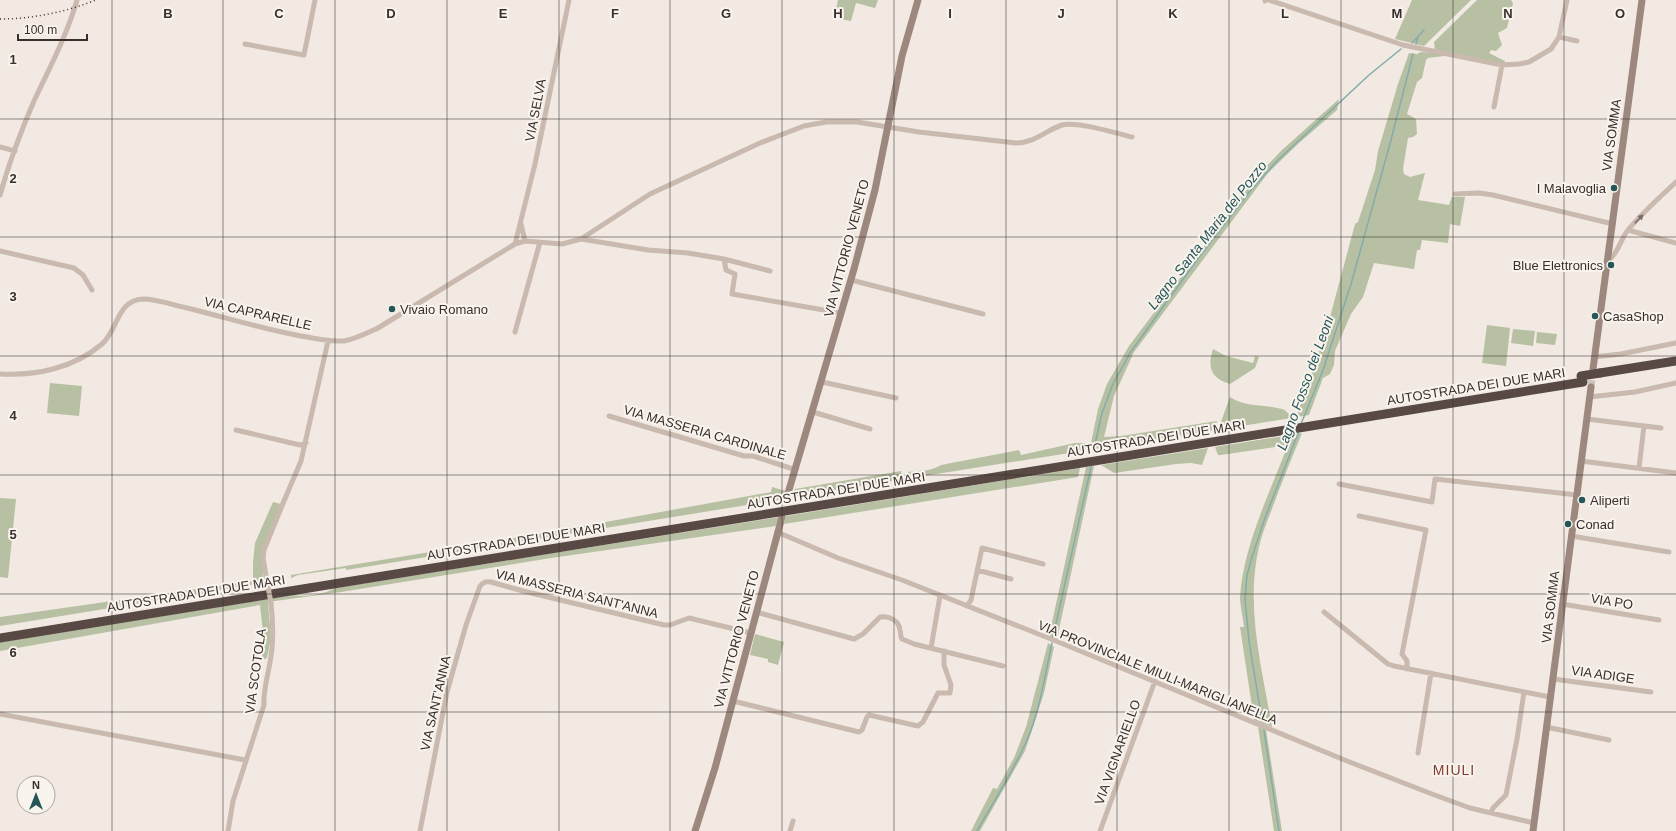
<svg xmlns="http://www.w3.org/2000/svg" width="1676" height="831" font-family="Helvetica,sans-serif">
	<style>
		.green { fill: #b7c0a2 }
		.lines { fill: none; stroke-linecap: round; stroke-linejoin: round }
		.stream { stroke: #83acab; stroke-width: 1.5 }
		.secondary-tunnel { stroke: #ccc4be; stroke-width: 7; stroke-dasharray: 7 3.5; stroke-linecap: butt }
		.street { stroke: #c9b9ae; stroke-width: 5 }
		.secondary { stroke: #9c887f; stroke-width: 7 }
		.highway { stroke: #584944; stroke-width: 9 }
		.rail { stroke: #382f2c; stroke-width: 1.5; stroke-dasharray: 1 3; stroke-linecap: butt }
		.street-bridge { stroke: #c9b9ae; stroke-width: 5 }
		.highway-bridge { stroke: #584944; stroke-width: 9 }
		.oneway { fill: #796d66 }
		.grid { fill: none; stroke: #382f2c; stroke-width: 1; stroke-opacity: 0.55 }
		.poi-dot { fill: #255656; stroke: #f9f3ee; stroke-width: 1.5 }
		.labels { text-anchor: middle; stroke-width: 4; stroke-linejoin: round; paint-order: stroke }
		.street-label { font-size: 13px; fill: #382f2c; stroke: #f9f3ee }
		.poi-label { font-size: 13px; fill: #382f2c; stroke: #f9f3ee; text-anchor: start }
		.water-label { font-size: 14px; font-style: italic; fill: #255656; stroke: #f9f3ee }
		.neighbourhood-label { font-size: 14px; letter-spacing: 1px; fill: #803b2c; stroke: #f9f3ee }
		.grid-label { font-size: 13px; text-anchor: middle; font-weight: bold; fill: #382f2c; stroke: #f9f3ee; stroke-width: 4; stroke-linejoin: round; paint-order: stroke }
	</style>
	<rect width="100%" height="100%" fill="#f1e9e2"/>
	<path class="green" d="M838,0H878L875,8L856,3L851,21L834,18Z
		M1412,0H1471L1424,46L1395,39Z
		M1477,0H1511L1513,3L1507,28L1498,33L1502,45L1496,51L1491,50L1489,53L1505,61L1504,64L1435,50L1434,42Z
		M1421,52L1444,54V56L1428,58L1426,60L1422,78L1417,82L1407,114L1416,119L1417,134L1413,137L1408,138L1403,169L1404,174L1410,177L1425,173L1418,200L1449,205L1452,197H1465L1460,226L1450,224L1448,243L1422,240L1420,250H1417L1414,269L1374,263L1363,297L1351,314L1335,351L1334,365L1330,374L1323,378L1309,415L1218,430L1230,397C1247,408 1264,404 1282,409C1286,410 1288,414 1292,416L1297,414L1326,332L1355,224L1358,222L1375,170L1378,151L1398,84L1409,53L1417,54Z
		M1339,99L1337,110L1299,143L1268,173L1134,352L1114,396L1104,437L1121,436L1217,421L1214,430L792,497L795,489L901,471L902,476L908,475V472C923,470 929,472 941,465L1019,450L1021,455L1075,443H1091L1098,409L1107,384L1129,346L1257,176L1282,150Z
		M1487,325L1510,328L1506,366L1482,363Z
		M1513,329L1535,331L1533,346L1511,343Z
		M1537,332L1557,334L1555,345L1536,343Z
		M1213,349L1226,356L1253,363L1255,356L1259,357L1255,368L1230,384C1211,378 1207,368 1213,349Z
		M50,383L82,386L79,416L47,413Z
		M1302,433C1292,457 1282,482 1273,506C1268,520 1262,533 1259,547C1245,606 1262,669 1272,727L1254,720L1240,627H1244C1243,617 1240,606 1240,597C1243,547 1270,492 1288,445L1221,455H1218L1215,447Z
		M1208,448L1202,465L1191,463L1176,464L1114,473L1101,465Z
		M1094,466L1057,639L1049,636L1086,467Z
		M1080,468L1078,477L784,524L786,516Z
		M772,487L786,491L784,499L346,570V568L298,575L291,578V575L545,533L771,492Z
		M0,498L16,499L8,578L0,577Z
		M273,502L281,504L265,545L263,573L264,583L0,626V617L253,581V562L255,543Z
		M779,517L776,526L551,558L341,592L268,602L271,638L267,658L262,660L263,632L260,605L0,651V642L293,595C306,597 323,595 335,588Z
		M755,634L784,642L778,665L768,662V659L750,655Z
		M1048,643L1054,647L1044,693L1025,751L980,831H971L993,788L997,789L1014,758L1026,727Z
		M1258,727L1266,730L1282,831H1274Z"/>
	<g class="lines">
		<path class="stream" d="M1412,43L1424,30
			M1416,44L1418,38
			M1301,424L1323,370L1351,284L1391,140L1413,54
			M1094,449L1102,413L1113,384L1130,353L1199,257L1251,190L1278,160L1369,75L1401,49
			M1053,637L1091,467
			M1262,721L1249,641L1245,599L1247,575L1252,557L1265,518L1299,431
			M1264,730L1279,831
			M977,831C994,801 1013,772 1027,740C1040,711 1045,674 1052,643"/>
		<path class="secondary-tunnel" d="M1591,387L1593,369"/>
		<path class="street" d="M1269,0L1403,45L1502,65L1519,64L1529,62L1551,49L1559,37L1567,0
			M1265,1V0
			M1559,37L1577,41
			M245,44L304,55L315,0
			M1494,107L1502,65
			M0,147L15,151
			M1455,194L1479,193L1493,195L1613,224
			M0,195C9,163 21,131 34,101C50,67 67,35 77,0
			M521,224L525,241
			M1628,230L1676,243
			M581,239L648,250L688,253L724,259L770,271
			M515,244L535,164L569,0
			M0,251L74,268L83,275L92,290
			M724,259L726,270L735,274L732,294L841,313
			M1608,261C1618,254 1620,240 1628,230C1642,213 1660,197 1676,182
			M851,280L983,314
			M515,332L540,242
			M1594,357L1621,354L1676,343
			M0,374C36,376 74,368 102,344C118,330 117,300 143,299C157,299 173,305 187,308C224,317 259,328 296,335C312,338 328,342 344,341C356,339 367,333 378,328L515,244L525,241L562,244L581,239L650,194L760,143L804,126L826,122H857L919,132L1016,143C1035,143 1046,130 1062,125C1077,121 1115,133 1132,137
			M822,382L896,398
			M1589,397L1635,392L1676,383
			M813,412L870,429
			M609,416L744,456H753L796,470
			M1587,419L1661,428
			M236,430L300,445L306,443
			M1581,461L1676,473
			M1639,468L1644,426
			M1339,484L1432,502L1435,479L1577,495
			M1359,516L1426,530L1402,654L1407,661V669
			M777,532L838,558L902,580L1056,641L1347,761L1432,794L1470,808L1534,823
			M1571,536L1669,552
			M977,570L1011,579
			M267,581L263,558L264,550L284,501L301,461L328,341
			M1562,604L1659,620
			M967,606L971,600L982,548L1043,564
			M756,612L854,639L863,634L880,617C889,616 899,620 900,630C901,634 900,636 902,639L914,644L1003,666
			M1324,612L1388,664L1394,666L1550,697
			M931,648L940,596
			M1553,679L1651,692
			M733,701L859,732L862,730L867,717L869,715L918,726L923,722L938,693H950L951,685L944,665V651
			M0,714L245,760
			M1546,727L1609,740
			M1418,753L1431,673
			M1491,813L1493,808L1506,795L1517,739L1524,692
			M228,831L233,801L264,705C263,688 269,673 271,656C274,638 273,621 271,603
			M420,831L447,692L466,625L480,586C484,582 486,581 491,582L523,591L664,625H670L689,618L751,633
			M790,831L793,821
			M1100,831L1155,681"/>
		<path class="secondary" d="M1593,369L1642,0
			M786,500L854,269L875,190L902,56L918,0
			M695,831L715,768L782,517
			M1533,831L1591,387"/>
		<path class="highway" d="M1600,373L1676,361
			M0,638L1583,382"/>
		<path class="rail" d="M0,19C32,19 66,12 96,0"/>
		<path class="street-bridge" d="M267,581L271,603"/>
		<path class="highway-bridge" d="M1581,376L1600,373"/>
	</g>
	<defs><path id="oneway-solid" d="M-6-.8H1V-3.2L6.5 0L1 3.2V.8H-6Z"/></defs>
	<use class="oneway" href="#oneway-solid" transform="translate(1639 219) rotate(-46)"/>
	<path class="grid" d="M112,0V831M223,0V831M335,0V831M447,0V831M559,0V831M670,0V831M782,0V831M894,0V831M1006,0V831M1117,0V831M1229,0V831M1341,0V831M1453,0V831M1564,0V831M0,119H1676M0,237H1676M0,356H1676M0,475H1676M0,594H1676M0,712H1676"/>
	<g class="poi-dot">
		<circle cx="1614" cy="188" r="4"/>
		<circle cx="1611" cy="265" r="4"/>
		<circle cx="392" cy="309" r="4"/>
		<circle cx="1595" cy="316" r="4"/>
		<circle cx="1582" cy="500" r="4"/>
		<circle cx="1568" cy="524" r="4"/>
	</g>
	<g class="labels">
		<g class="street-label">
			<text transform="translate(535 110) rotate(-79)" y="5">VIA SELVA</text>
			<text transform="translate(1611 135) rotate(-82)" y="5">VIA SOMMA</text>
			<text transform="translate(846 248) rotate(-75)" y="5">VIA VITTORIO VENETO</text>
			<text transform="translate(258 313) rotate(13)" y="5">VIA CAPRARELLE</text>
			<text transform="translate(1476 386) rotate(-9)" y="5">AUTOSTRADA DEI DUE MARI</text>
			<text transform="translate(705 432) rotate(16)" y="5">VIA MASSERIA CARDINALE</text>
			<text transform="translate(1156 438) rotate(-9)" y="5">AUTOSTRADA DEI DUE MARI</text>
			<text transform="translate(836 490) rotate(-9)" y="5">AUTOSTRADA DEI DUE MARI</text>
			<text transform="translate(516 541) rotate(-9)" y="5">AUTOSTRADA DEI DUE MARI</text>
			<text transform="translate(196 593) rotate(-9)" y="5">AUTOSTRADA DEI DUE MARI</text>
			<text transform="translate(577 593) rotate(14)" y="5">VIA MASSERIA SANT'ANNA</text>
			<text transform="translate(1612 601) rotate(9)" y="5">VIA PO</text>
			<text transform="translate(1550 607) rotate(-83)" y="5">VIA SOMMA</text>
			<text transform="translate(736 639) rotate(-75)" y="5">VIA VITTORIO VENETO</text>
			<text transform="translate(255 671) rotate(-82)" y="5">VIA SCOTOLA</text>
			<text transform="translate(1158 672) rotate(22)" y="5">VIA PROVINCIALE MIULI-MARIGLIANELLA</text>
			<text transform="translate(1603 674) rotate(8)" y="5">VIA ADIGE</text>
			<text transform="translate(435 703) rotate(-77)" y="5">VIA SANT'ANNA</text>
			<text transform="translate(1117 752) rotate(-70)" y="5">VIA VIGNARIELLO</text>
		</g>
		<g class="poi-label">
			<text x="1606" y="193" text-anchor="end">I Malavoglia</text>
			<text x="1603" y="270" text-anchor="end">Blue Elettronics</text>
			<text x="400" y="314">Vivaio Romano</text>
			<text x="1603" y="321">CasaShop</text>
			<text x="1590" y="505">Aliperti</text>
			<text x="1576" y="529">Conad</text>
		</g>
		<g class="water-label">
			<text transform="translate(1207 235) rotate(-52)" y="5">Lagno Santa Maria del Pozzo</text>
			<text transform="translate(1305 383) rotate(-70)" y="5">Lagno Fosso dei Leoni</text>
		</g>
		<g class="neighbourhood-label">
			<text x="1454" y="775">MIULI</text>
		</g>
	</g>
	<g class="grid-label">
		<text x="168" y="18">B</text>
		<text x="279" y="18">C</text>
		<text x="391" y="18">D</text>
		<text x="503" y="18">E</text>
		<text x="615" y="18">F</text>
		<text x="726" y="18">G</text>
		<text x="838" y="18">H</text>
		<text x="950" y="18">I</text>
		<text x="1061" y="18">J</text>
		<text x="1173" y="18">K</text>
		<text x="1285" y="18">L</text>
		<text x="1397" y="18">M</text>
		<text x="1508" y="18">N</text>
		<text x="1620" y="18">O</text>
		<text x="13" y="64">1</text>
		<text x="13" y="183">2</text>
		<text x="13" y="301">3</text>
		<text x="13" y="420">4</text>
		<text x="13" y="539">5</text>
		<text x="13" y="657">6</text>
	</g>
	<g transform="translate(36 795)"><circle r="19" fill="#f9f3ee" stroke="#aca5a0"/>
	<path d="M0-3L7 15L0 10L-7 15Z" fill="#255656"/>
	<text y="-6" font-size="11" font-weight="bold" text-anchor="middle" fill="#382f2c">N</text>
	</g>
	<path d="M18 34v6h69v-6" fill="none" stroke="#382f2c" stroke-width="2"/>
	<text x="24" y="34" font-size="12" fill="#382f2c" stroke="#f9f3ee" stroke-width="3" paint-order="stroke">100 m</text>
</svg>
